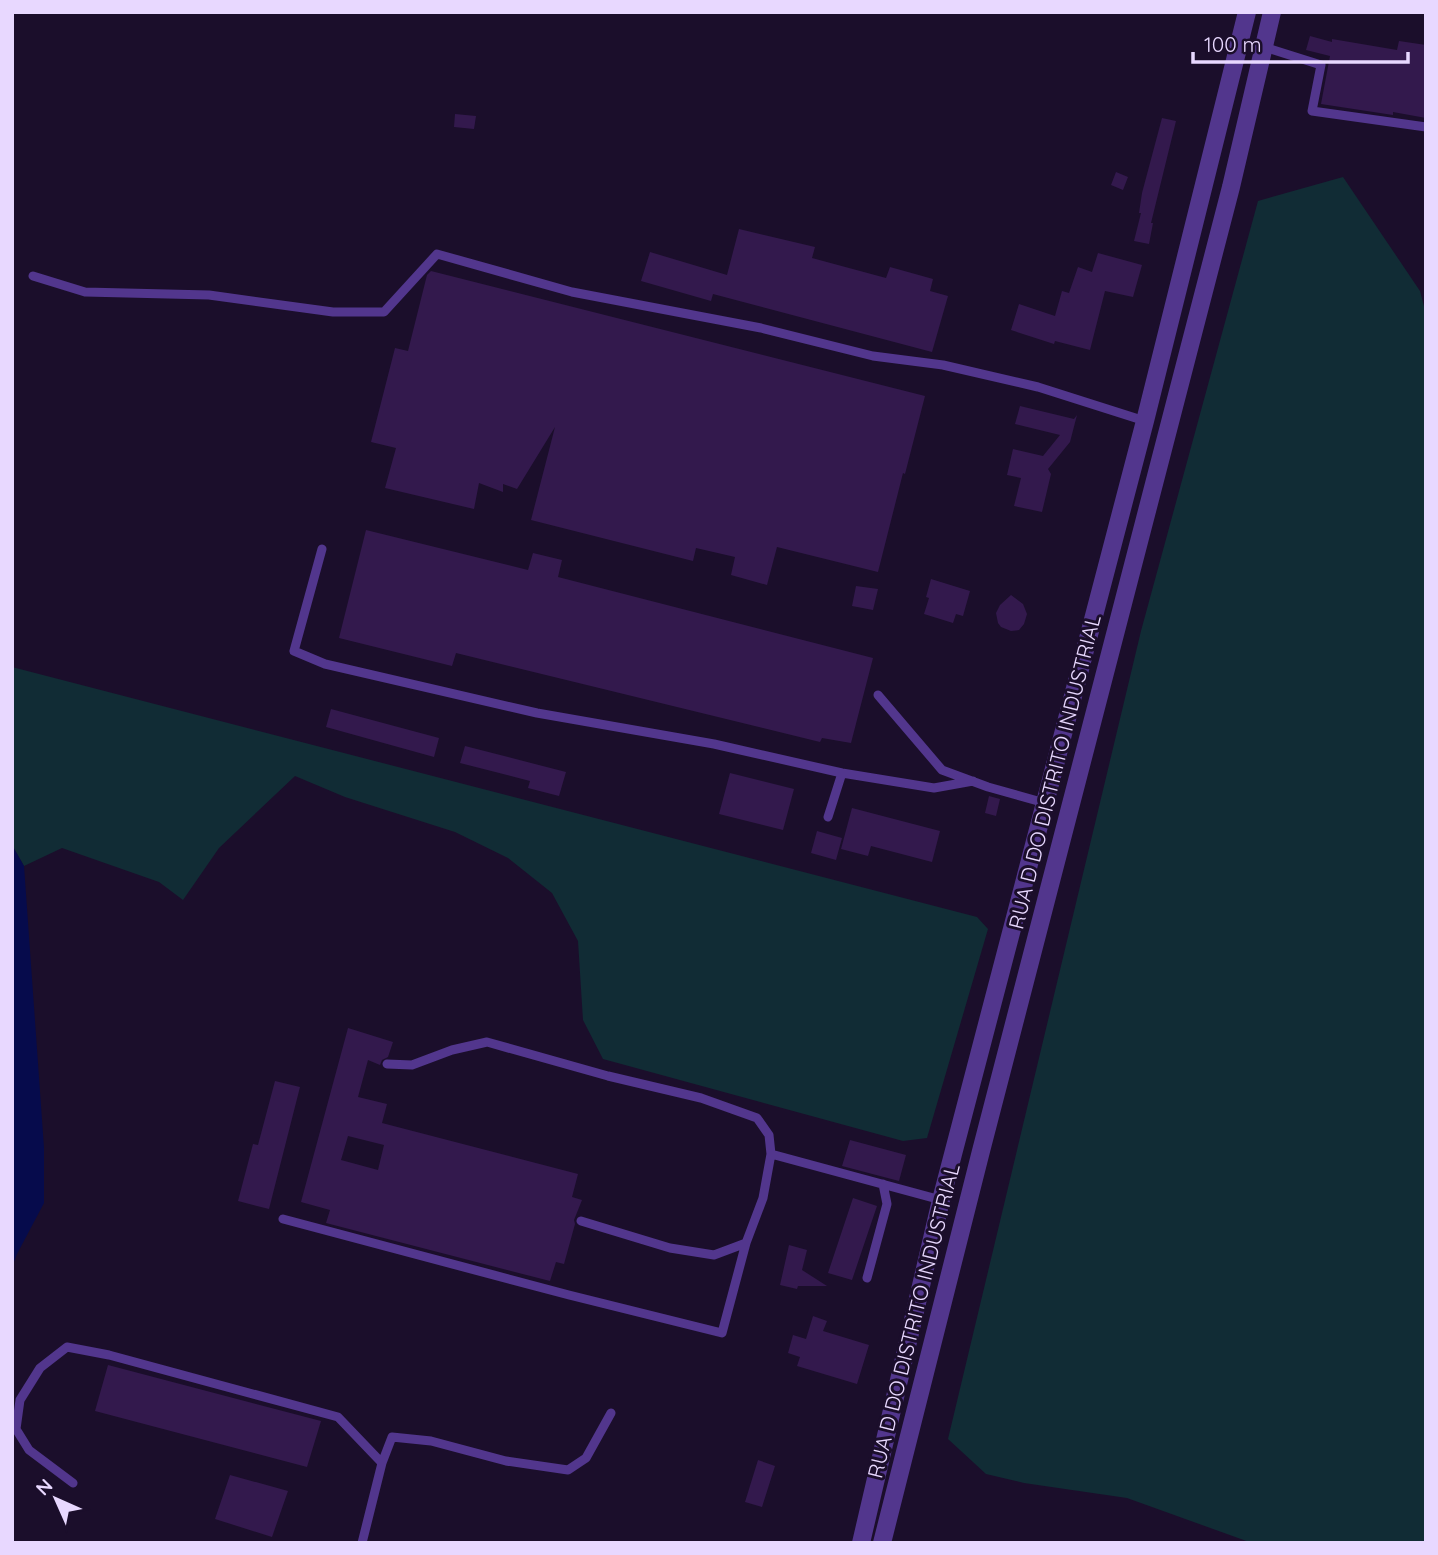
<svg xmlns="http://www.w3.org/2000/svg" width="1438" height="1555" font-family="Quicksand,sans-serif">
	<style>
		.green { fill: #112c35 }
		.water { fill: #060b4c }
		.building { fill: #33194d; fill-rule: evenodd }
		.lines { fill: none; stroke-linecap: round; stroke-linejoin: round }
		.lane { stroke: #52368d; stroke-width: 9 }
		.street { stroke: #52368d; stroke-width: 18 }
		.labels { text-anchor: middle; stroke-width: 6; stroke-linejoin: round; paint-order: stroke }
		.street-label { font-size: 21px; fill: #e8d8ff; stroke: #1b0e2b }
	</style>
	<rect width="100%" height="100%" fill="#1b0e2b"/>
	<path class="green" d="M1343,177L1420,291L1426,314V1543H1252L1127,1498L1024,1483L986,1474L948,1439L1141,631L1258,201Z
		M12,667L977,917L988,929L927,1138L903,1141L603,1059L583,1020L578,941L552,893L508,858L455,832L345,797L295,776L219,848L183,900L159,882L62,848L24,866L12,845Z"/>
	<path class="water" d="M12,845L24,866L44,1148V1203L17,1254L12,1267Z"/>
	<path class="building" d="M1310,36L1332,42V39L1397,50L1399,41L1426,45V118L1393,112V115L1321,104L1330,56L1306,50Z
		M455,114L476,116L474,129L454,127Z
		M1162,118L1176,121L1151,223H1153L1149,244L1134,241L1141,213H1139L1142,193Z
		M1116,172L1128,177L1123,190L1111,185Z
		M739,229L815,247L812,258L886,278L890,267L933,279L930,291L948,296L932,352L713,294L711,301L641,281L650,252L727,275Z
		M1098,253L1142,265L1133,297L1105,291L1090,350L1055,341L1054,344L1011,330L1019,304L1055,316L1062,291L1069,293L1078,267L1092,272Z
		M431,271L925,396L905,474L903,473L878,572L777,547L767,585L731,575L735,557L696,548L693,561L531,520L555,427L517,489L503,484V492L479,483L474,509L385,488L396,448L371,442L395,348L408,351L427,275Z
		M1020,406L1074,419L1077,415L1070,442L1048,469L1051,474L1042,512L1014,506L1021,478L1007,475L1013,449L1043,456L1060,435L1015,424Z
		M366,530L528,570L533,553L562,560L558,577L873,658L851,743L822,738L820,742L456,653L452,666L339,638Z
		M931,579L970,591L963,616L956,614L953,623L924,614L929,598L926,597Z
		M856,586L878,589L873,610L852,606Z
		M1011,595L1023,604L1027,614L1024,624L1019,630L1011,631L1001,627L998,623L996,613L1000,605Z
		M331,709L439,738L434,757L326,727Z
		M465,746L566,772L559,796L528,788L530,781L460,763Z
		M730,773L794,789L783,830L719,814Z
		M989,796L1000,799L996,816L985,813Z
		M852,808L940,831L932,862L871,846L868,856L841,849Z
		M817,831L842,838L836,860L811,853Z
		M348,1028L393,1042L388,1057L382,1060L380,1065L368,1060L358,1097L387,1104L382,1123L578,1174L572,1197L582,1200L574,1220L575,1224L564,1264L556,1262L550,1281L326,1223L330,1210L301,1202ZM348,1136L384,1145L378,1170L341,1160Z
		M275,1081L300,1087L269,1209L238,1201L253,1144L258,1145Z
		M850,1140L906,1155L899,1181L842,1166Z
		M853,1198L877,1206L852,1280L828,1273Z
		M789,1245L807,1250L802,1270L827,1286H798L797,1289L780,1285Z
		M813,1316L827,1321L823,1331L869,1345L857,1384L797,1366L800,1357L788,1353L793,1335L806,1339Z
		M108,1365L321,1421L307,1467L95,1411Z
		M758,1460L775,1466L762,1507L745,1502Z
		M230,1475L288,1491L272,1537L215,1519Z"/>
	<g class="lines">
		<path class="lane" d="M1264,47L1321,65L1312,111L1426,127
			M33,276L85,292L209,295L333,312H384L437,254L572,292L761,328L873,356L943,365L1038,387L1145,421
			M322,549L294,651L325,664L537,713L714,744L842,773L934,788L973,781
			M878,695L942,770L988,787L1045,803
			M828,817L842,773
			M387,1064L412,1065L452,1050L487,1042L608,1076L701,1098L757,1118L769,1135L771,1154
			M283,1219L569,1295L722,1333L746,1243
			M581,1221L670,1248L714,1255L746,1243L763,1198L771,1154L941,1200
			M867,1278L887,1204L883,1184
			M382,1463L392,1437L431,1441L506,1461L568,1470L586,1458L611,1413
			M73,1483L29,1450L16,1429L20,1400L40,1368L67,1347L109,1355L338,1417L382,1463L362,1543"/>
		<path class="street" d="M861,1543L941,1200L1145,421L1247,12
			M882,1543L981,1151L1231,187L1272,12"/>
	</g>
	<g class="labels">
		<g class="street-label">
			<text transform="translate(1055 772) rotate(-76)" y="7">RUA D DO DISTRITO INDUSTRIAL</text>
			<text transform="translate(914 1321) rotate(-76)" y="7">RUA D DO DISTRITO INDUSTRIAL</text>
		</g>
	</g>
	<rect width="1438" height="1555" fill="none" stroke="#e8d8ff" stroke-width="28"/>
	<g transform="translate(56 1499) rotate(315)" stroke="#1b0e2b" stroke-width="5" paint-order="stroke">
	<path d="M0-5L12 26L0 18L-12 26Z" fill="#e8d8ff"/>
	<text y="-10" font-size="19" font-weight="bold" text-anchor="middle" fill="#e8d8ff">N</text>
	</g>
	<path d="M1193 52v10h215v-10" fill="none" stroke="#e8d8ff" stroke-width="3.5"/>
	<text x="1204" y="52" font-size="21" fill="#e8d8ff" stroke="#1b0e2b" stroke-width="5" paint-order="stroke">100 m</text>
</svg>
